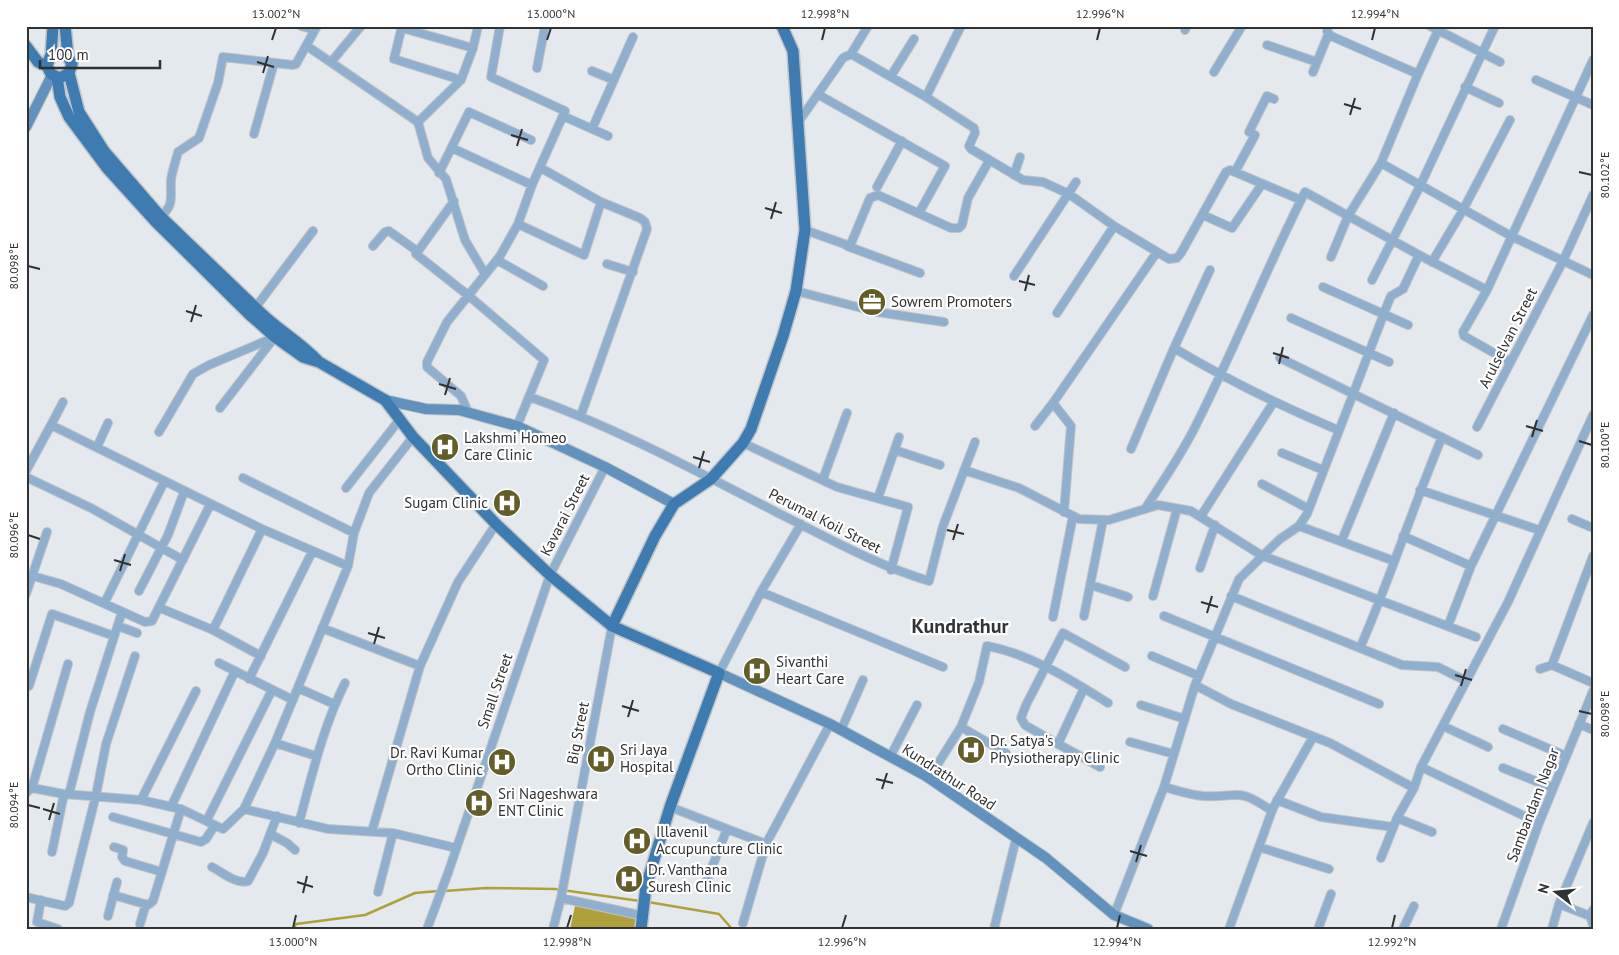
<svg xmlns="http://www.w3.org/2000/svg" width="1619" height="955" font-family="'PT Sans',sans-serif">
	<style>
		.water { fill: #aea13c }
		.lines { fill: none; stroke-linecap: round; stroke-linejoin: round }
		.stream { stroke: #aea13c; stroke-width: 2.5 }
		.street-casing { stroke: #c0c4c9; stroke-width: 10 }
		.secondary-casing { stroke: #c0c4c9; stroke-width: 12 }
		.primary-casing { stroke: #c0c4c9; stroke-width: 14 }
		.street { stroke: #8fafcc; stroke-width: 8 }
		.secondary { stroke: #6191bc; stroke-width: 10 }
		.primary { stroke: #3d7bb0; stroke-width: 11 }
		.ticks { fill: none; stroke: #2f3133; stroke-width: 2 }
		.labels { text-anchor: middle; stroke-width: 4.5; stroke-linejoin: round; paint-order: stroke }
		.poi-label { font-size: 15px; fill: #2f3133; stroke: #fff; text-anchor: start }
		.street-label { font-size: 15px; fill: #2f3133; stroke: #fff }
		.district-label { font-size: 20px; font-weight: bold; fill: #313539; stroke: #fff }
		.neatline { fill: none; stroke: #2f3133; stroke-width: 2 }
		.ticks-label { font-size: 12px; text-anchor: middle; fill: #2f3133 }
	</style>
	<rect width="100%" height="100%" fill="#e4e9ee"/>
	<path class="water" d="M576,901L639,917L636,929H570Z"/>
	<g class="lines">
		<path class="stream" d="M444,891L486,888L555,889L640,901
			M648,902L719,914L732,929
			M293,929L296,924L365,915L415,893L438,891"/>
		<defs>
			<path id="street" d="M301,26L315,30
				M402,26L394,59L461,80
				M1328,26L1327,31L1331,36L1418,74
				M1430,26L1500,62
				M402,28L473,48
				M1185,30L1187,26
				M1267,45L1317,62
				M307,46L418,122L428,158L446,179L465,240L485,274
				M851,54L868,26
				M332,61L361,26
				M537,68L545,26
				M592,71L614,80
				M1214,72L1242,26
				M1313,72L1328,35
				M891,76L914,39
				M1536,80L1593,105
				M1465,87L1499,103
				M819,95L945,166L919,213
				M926,97L961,26
				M563,116L608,136
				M418,122L461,80L473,48L478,26
				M797,124L843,58L851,54L926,97L974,128L975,133L969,146L971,149L1023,180L1043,182L1069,194L1114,226L1169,259L1177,258L1181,253L1226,172L1230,170L1301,200
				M592,129L633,37
				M254,134L274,63
				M452,148L532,185
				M1381,163L1511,236L1593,275
				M541,168L601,202L640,218L645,222L647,229L581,415
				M1235,172L1255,135L1249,132L1267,96L1274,99
				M439,173L469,112L531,140
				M1014,175L1020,157
				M877,187L902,141
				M454,201L416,254L469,296L544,360L517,426
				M1203,215L1232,228L1262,184
				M159,219C175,203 170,201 171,180C172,171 176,161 178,152L199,138L218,83L223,57L293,65L296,64L317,26
				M518,224L584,255L601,202
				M805,230L850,246L870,198L878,195L951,228H959L962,225L968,198L989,161
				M373,246L385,232L389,231L417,251
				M847,246L920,273
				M1419,255L1487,290
				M1331,257L1348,216L1381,163L1418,74L1440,26
				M497,260L543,286
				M1432,262L1463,210L1510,120
				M607,264L633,272
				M1014,276L1076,182
				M1372,280L1420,186L1495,26
				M1323,287L1408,325
				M796,291L877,312L944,322
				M255,308L313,231
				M1057,313L1114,226
				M1291,318L1389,362
				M1174,348L1210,270
				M1280,358L1478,455
				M1510,362L1464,336L1463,332L1487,290L1593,60
				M530,397C617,428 698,472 780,514C830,539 876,565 929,581L943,526L975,442
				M220,408L274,338
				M468,412L461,396L427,367V362L447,322L500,256L518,224L532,185L565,111L491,77L500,26
				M51,425L63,402
				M1035,426L1053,403
				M1477,427L1563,261L1593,195
				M159,432L193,374L209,365L275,337
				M743,443L837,487L908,507L891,570
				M97,447L108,423
				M1131,449L1174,348C1227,380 1281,406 1338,430
				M895,450L940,465
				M1282,453L1323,470
				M964,470L1019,488L1079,519L1109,520L1158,505L1191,511L1261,555L1476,637
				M26,471L51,425L262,529L348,566
				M26,477L91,508L183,560
				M243,478L354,533
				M823,479L847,413
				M1262,484L1309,509
				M346,488L400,419
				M1420,490L1539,530
				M878,498L899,437
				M1064,512L1071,426L1053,403L1157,252
				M1201,516L1273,403
				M1572,519L1593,528
				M1299,526L1394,561
				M1403,536L1471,566
				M1342,540L1394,413
				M1200,568L1215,525
				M33,576L61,584L145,622L152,621L210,505
				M1091,585L1128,597
				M139,591L168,535L184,492
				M761,592L943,667
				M26,594L47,532
				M1153,596L1177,509
				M1231,596L1402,665L1438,667L1466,681
				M105,602L164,482
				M160,608L213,630L261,656
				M1084,616L1103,520
				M1164,616L1379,704
				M1053,617L1073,516
				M118,626L137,633
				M1448,626L1471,566L1593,315
				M322,628L420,666
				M213,630L262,529
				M1360,648C1390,579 1413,507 1442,437
				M1152,656L1199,676
				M219,663L293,700
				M1552,665L1593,556
				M1540,669L1552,665L1593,683
				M719,673L761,592L801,524
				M249,679L312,552
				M1195,685L1231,704L1330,743L1414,788
				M29,686L52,614L114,636
				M298,688L334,704
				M1084,688L1058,744L1025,725L1021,718L1026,705L1063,633L1125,667
				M1141,705L1185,719
				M1579,724L1593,730
				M1443,726L1488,747
				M961,727L1006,753
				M1503,729L1566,756
				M841,730L863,680
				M1130,742L1174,754
				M275,743L316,756
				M1058,744L1100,767
				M890,757L917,705
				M1421,767L1539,823
				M1503,768L1553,788
				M929,778L961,727L979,682L987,646C1031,654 1071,680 1108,703
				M1164,787C1176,790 1190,795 1203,796C1241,798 1236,786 1272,811
				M32,788L64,794L141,800L196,691
				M26,793L32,788L68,664
				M69,794L90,712L122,612
				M141,800L181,809L223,829L244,809L275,743L348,566L354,533L369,493L413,437
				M1277,800L1321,817L1393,827
				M171,807L235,671
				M670,807L766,844
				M244,809L328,829L393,833L456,848
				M113,817L201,842L206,839L215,825
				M1397,818L1432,832
				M207,820L272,690
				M299,823C312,775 323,727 345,683
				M372,831L420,666L458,582L496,524
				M270,834L287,843L295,850
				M114,847L123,850L122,857L125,861L162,872
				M1259,847L1329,869
				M52,852L64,794
				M1381,858L1397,818L1414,788L1421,767L1508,602L1593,415
				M212,867C222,872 237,885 248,881L263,853L277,816
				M707,880L727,829
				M378,892L393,833
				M113,895L148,905L153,901L181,809
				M26,897L65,906L69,903L96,795L106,744L135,656
				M561,898L644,916
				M41,900L37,922L58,929
				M1559,904L1590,916
				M1593,910L1590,916L1593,925
				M1114,915L1164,787L1195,685L1239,579L1280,539L1299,526L1307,514L1388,303L1391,296L1403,289L1419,255L1305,192C1265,271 1233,353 1193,431C1179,458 1161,484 1145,509
				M108,916L117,882
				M743,923L766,844L830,724
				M140,924L146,904
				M427,929L448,873L550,575L605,467
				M553,929L561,898L612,626
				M994,929L1016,839
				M1229,929L1273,808L1313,737
				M1318,929L1331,894
				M1403,929L1414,906
				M1501,929L1539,823L1593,691
				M1552,929L1559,904L1593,823"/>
			<path id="secondary" d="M26,127L52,75
				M385,400L426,409L459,410L517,426L605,467L674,504
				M719,673L830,724L926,776L1046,858L1114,915L1148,929"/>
			<path id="primary" d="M65,26L68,56
				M26,46L38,62L47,66
				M51,56L53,26
				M69,73L60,78L51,74L47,66L50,57L62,53L67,55L72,64L69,73L79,112L104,151L161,217L262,314C280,331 301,343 318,361
				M57,77L60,97L69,117L107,168L156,222L250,315L275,337L303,357L319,362L385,400L413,437L496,524L550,575L612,626L719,673L670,807L646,886L641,929
				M612,626L655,536L674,504L711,479L743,443L751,429L783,336L796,291L805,230L793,51L782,26"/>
		</defs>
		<use href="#street" class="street-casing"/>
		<use href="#secondary" class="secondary-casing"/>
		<use href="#primary" class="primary-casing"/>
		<use href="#street" class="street"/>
		<use href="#secondary" class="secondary"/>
		<use href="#primary" class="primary"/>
	</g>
	<path class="ticks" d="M272,40L276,28M547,40L551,28M822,40L825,28M1097,40L1100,28M1372,40L1375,28M257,62L274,67M263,73L268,56M1344,104L1361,109M1350,115L1355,98M511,135L528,140M517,146L522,129M1579,172L1592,175M765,208L782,213M771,219L776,202M28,266L40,269M1019,281L1035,285M1025,291L1029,275M186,311L202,316M191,322L196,305M1273,353L1289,358M1279,364L1283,347M439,384L456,389M445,395L450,378M1526,426L1543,431M1532,437L1537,420M1579,441L1592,445M693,457L710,462M699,468L704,451M947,530L964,534M28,535L40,539M953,540L958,524M114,560L131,565M120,571L125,554M1201,602L1218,607M1207,613L1212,596M368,633L385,638M374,644L379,627M1455,675L1472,680M1461,686L1466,669M622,706L639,711M1579,711L1592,714M628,717L633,700M876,779L893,783M882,789L887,773M28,805L40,808M43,809L60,814M49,820L54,803M1130,851L1147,856M1136,862L1141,845M297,882L313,887M303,893L307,876M293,928L296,915M567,928L571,915M842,928L846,915M1117,928L1120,915M1392,928L1395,915"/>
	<defs>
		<symbol id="office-disc" viewBox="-11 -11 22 22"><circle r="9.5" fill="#635d29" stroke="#fff"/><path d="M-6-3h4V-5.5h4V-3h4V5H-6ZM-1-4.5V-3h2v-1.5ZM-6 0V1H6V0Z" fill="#fff"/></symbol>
		<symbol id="hospital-disc" viewBox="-11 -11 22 22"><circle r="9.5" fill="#635d29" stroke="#fff"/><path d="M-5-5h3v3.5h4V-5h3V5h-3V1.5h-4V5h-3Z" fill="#fff"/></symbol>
	</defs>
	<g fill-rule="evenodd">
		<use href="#office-disc" x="856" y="286" width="32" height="32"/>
		<use href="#hospital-disc" x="429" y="431" width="32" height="32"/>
		<use href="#hospital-disc" x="491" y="487" width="32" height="32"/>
		<use href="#hospital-disc" x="741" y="655" width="32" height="32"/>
		<use href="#hospital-disc" x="955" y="734" width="32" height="32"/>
		<use href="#hospital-disc" x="585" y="743" width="32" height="32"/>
		<use href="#hospital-disc" x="486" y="746" width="32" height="32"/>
		<use href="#hospital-disc" x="463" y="787" width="32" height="32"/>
		<use href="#hospital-disc" x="621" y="825" width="32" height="32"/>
		<use href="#hospital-disc" x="613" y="863" width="32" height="32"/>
	</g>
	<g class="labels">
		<g class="poi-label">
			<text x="891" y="307">Sowrem Promoters</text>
			<text x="464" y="443">Lakshmi Homeo<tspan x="464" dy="17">Care Clinic</tspan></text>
			<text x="488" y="508" text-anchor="end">Sugam Clinic</text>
			<text x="776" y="667">Sivanthi<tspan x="776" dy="17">Heart Care</tspan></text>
			<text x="990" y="746">Dr. Satya's<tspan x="990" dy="17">Physiotherapy Clinic</tspan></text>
			<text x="620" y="755">Sri Jaya<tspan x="620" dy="17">Hospital</tspan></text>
			<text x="483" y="758" text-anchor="end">Dr. Ravi Kumar<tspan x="483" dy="17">Ortho Clinic</tspan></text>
			<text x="498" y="799">Sri Nageshwara<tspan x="498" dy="17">ENT Clinic</tspan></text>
			<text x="656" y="837">Illavenil<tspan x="656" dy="17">Accupuncture Clinic</tspan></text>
			<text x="648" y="875">Dr. Vanthana<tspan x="648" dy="17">Suresh Clinic</tspan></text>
		</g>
		<g class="street-label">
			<text transform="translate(1508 338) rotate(-63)" y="5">Arulselvan Street</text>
			<text transform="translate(565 515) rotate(-63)" y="5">Kavarai Street</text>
			<text transform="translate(825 521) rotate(27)" y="5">Perumal Koil Street</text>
			<text transform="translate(495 691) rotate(-71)" y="5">Small Street</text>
			<text transform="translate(578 733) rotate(-79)" y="5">Big Street</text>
			<text transform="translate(949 777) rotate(33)" y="5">Kundrathur Road</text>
			<text transform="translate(1533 805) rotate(-69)" y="5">Sambandam Nagar</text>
		</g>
		<g class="district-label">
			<text x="960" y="633">Kundrathur</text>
		</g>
	</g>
	<rect width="1619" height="955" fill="none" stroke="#ffffff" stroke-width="55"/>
	<g transform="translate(1556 892) rotate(286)" stroke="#ffffff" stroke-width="4" paint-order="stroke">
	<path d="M0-4L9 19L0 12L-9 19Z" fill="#2f3133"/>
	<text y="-8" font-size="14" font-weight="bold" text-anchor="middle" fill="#2f3133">N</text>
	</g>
	<path d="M40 60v8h120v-8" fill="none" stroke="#2f3133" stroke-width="2.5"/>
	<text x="48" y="60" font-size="15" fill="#2f3133" stroke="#ffffff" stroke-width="4" paint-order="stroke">100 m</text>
	<rect x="28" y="28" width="1564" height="900" class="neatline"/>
	<g class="ticks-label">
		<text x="276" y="18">13.002°N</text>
		<text x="551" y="18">13.000°N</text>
		<text x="825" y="18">12.998°N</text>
		<text x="1100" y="18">12.996°N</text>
		<text x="1375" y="18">12.994°N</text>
		<text transform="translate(1605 175) rotate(-90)" y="4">80.102°E</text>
		<text transform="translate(14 266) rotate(-90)" y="4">80.098°E</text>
		<text transform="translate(1605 445) rotate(-90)" y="4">80.100°E</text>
		<text transform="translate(14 535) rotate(-90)" y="4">80.096°E</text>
		<text transform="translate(1605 714) rotate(-90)" y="4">80.098°E</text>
		<text transform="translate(14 805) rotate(-90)" y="4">80.094°E</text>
		<text x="293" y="946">13.000°N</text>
		<text x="567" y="946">12.998°N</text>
		<text x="842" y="946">12.996°N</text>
		<text x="1117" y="946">12.994°N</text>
		<text x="1392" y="946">12.992°N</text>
	</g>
</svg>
